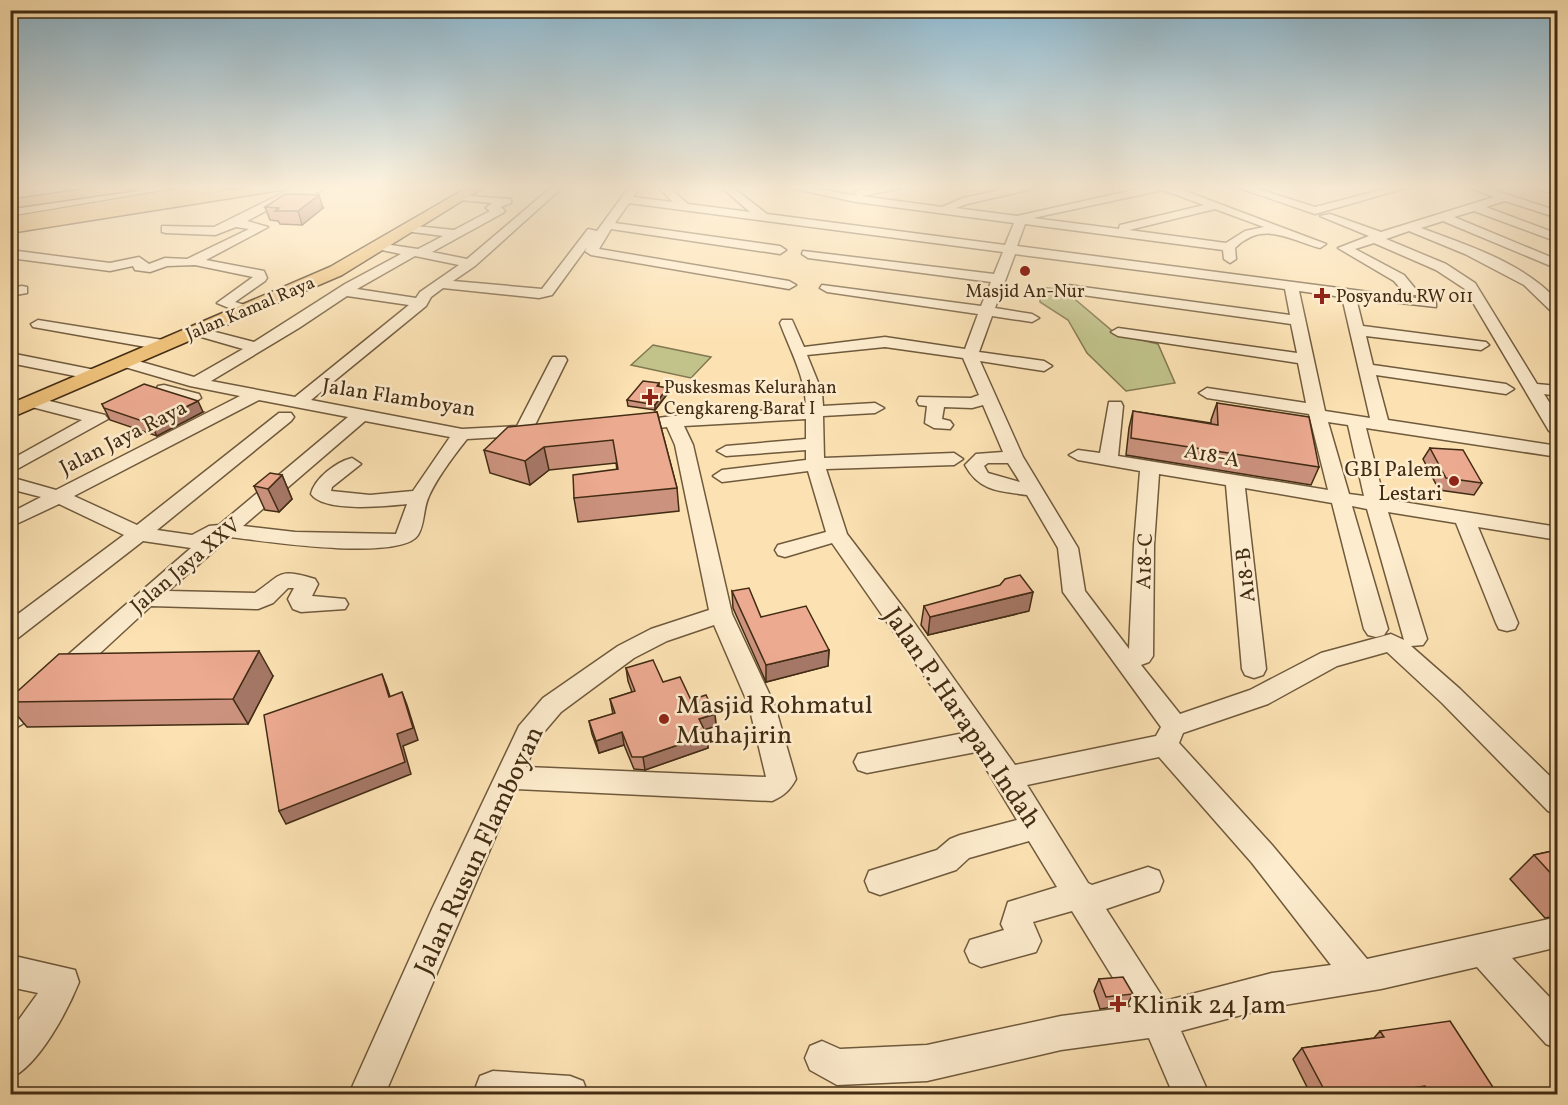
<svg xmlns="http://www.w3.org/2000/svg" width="1568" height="1105" font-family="Vollkorn,serif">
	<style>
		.green { fill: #c1c38b; stroke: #827850; stroke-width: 1.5 }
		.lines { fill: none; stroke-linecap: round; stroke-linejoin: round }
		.minor-casing { stroke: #705a3c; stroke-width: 3 }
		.major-casing { stroke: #422c14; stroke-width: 3 }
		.highway-casing { stroke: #422c14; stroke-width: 2 }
		.minor { fill: #fdecce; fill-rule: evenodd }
		.major { fill: #eec17a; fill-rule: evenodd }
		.highway { fill: #eec17a; fill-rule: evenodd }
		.wall { fill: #cb927d; stroke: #422c14; stroke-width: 1.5 }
		.shaded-wall { fill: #a57766; stroke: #422c14; stroke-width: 1.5 }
		.building { fill: #ecaa91; stroke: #422c14; stroke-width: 1.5 }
		.poi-dot { fill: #8f2418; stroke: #fdecce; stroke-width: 2 }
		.labels { text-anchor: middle; stroke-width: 5; stroke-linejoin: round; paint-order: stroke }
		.far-poi-label { font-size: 18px; fill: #422c14; stroke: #fdecce; text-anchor: start }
		.far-street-label { font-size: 18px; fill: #422c14; stroke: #fdecce }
		.street-label { font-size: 21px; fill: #422c14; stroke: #fdecce }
		.poi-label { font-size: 21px; fill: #422c14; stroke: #fdecce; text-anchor: end }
		.near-poi-label { font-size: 26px; fill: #422c14; stroke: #fdecce; text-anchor: start }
		.near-street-label { font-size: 26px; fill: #422c14; stroke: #fdecce }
	</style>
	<rect width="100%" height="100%" fill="#fce2b3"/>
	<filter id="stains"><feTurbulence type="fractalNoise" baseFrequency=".00333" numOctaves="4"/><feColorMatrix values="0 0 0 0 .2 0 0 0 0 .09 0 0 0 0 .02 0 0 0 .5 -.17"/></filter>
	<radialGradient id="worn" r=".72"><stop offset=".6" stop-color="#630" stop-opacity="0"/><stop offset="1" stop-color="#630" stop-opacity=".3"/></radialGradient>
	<path class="green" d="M1040,287L1064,290L1116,334L1158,344L1175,383L1126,391L1087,353L1068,320L1040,302Z
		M653,345L711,357L691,378L631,365Z"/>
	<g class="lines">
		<defs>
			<path id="minor" d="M289,186H330L314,194L299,193L247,221L268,227L206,260L264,271L267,278L265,281L235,302L251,307V313H241L217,303L253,277L195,265L167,266L150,272L135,270L133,266L110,271L10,258V250L110,263L139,257L149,264L165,258L187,259L249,229L236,227L215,235L166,233L162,232V226L214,227L291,189Z
				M553,186H564L475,266L453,281L542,289L588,229L597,231L630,186L639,188L633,197L673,202L657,186H668L688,204L750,212L720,186H731L767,214L1005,245L1014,223L856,202L781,186H802L858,196L854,193L860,190L904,186L899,189L861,196L942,207L963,198L1018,186H1037L1036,188L967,204L956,208L1017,216L1151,186H1172L1326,244L1320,248C1290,240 1263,220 1235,248L1236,259L1230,263L1224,259L1223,250L1025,224L1017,246L1431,300L1436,301V307L1356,298L1363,326L1486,342L1489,345L1481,350L1366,336L1373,365L1506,384L1514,389L1506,394L1376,375L1388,420L1558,446V457L1366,428L1384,499L1558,527V540L1478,527L1518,623L1515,629L1507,631L1499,629L1496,623L1456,523L1388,512L1427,639L1423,645L1411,646L1460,689L1558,784V815L1548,811L1442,703L1387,652L1337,666L1268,704L1183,733L1179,743L1272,845L1367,959L1558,917V947L1512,958L1558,1006V1049L1546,1044L1477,967L1381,989L1272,1007L1181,1031L1209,1094H1173L1149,1038L1061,1050L927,1081L837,1085L810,1070L805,1058L810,1046L822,1041L840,1049L927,1045L1061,1016L1131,1007L1072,911L1033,922L1041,941L1036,952L981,967L970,962L965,951L970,940L1004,930L1001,924L1008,902L1057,887L1029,841L969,858L956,870L880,895L869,891L865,881L869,871L937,850L950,839L960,835L1017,820L976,752L867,773L858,770L854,762L858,754L964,733L832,543L785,557L778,555L775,550L778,545L826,532L808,471L722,482L713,476L722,470L806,460V450L726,456L717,451L726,446L806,439V419L684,426L693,445L732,614L775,706L796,779C790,790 784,796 772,801L516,789L385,1094H349L432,909L519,726L543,698L618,646L651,629L709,610L675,445L667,427L632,431L623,426L626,422L673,416L806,408C806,378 790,350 780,323L782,320H792L804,347L885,337L965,349L978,314L827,292L820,288L822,285L981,306L991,282L808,258L802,254L803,251L994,274L1003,252L629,203L615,223L780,246L786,250L780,254L611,229L599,249L789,281L796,285L789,289L591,255L585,251L587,247L552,295L539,298L443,288L431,297L426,306L311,400L462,429L517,426L551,360L553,357H565L567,360L534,427L538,431L535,435L467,439C455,454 437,478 429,496C423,508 425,524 418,535C401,562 262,541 230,537L168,591L255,593C283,574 277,568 315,579L318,584L312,596L345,599L348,604L345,609L301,612L293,609L288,599L294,588H288L273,603L258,609L151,606L72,679L63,682L54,679L51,673L54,667L191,548L143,541L18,638L10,640V620L124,535L59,504L10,527V513L41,497L10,489V477L56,490L240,396L190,386L118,365L116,362L118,359L124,357L194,377L243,349L191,334L189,331L191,328L196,327L254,342L345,284L401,254L377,249V243L418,249L443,236L405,231V225L454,230L490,211L486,208L492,203L460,200L454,197L456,195L511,199V203L501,207L505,211L503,213L432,252L467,259ZM1163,190L1204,205L1120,225L1119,229L1033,218ZM1215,209L1264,227L1245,231L1226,243L1129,230ZM1015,254L1285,289L1290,315L1068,285L1061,289L1068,293L1291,324L1297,353L1118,328L1111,332L1118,336L1298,363L1306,403L1207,388L1199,393L1207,398L1309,414L1328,490L1118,456L1123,406L1121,402H1109L1100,453L1078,450L1069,455L1078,460L1140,471L1134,545L1129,649L1085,591L1078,548L1023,457L980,361L1044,371L1052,366L1044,361L979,352L992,316L1032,322L1039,318L1032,314L995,308ZM415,256L459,265L420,292L416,298L357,289ZM1299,291L1342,297L1370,418L1325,411ZM347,296L409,305L295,397L211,381L299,328ZM885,347L963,358L979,395L971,398L919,397L917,401L919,405L927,406L925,423L934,428L950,429L953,425L950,421L942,419L944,407L972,408L983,405L1003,452L976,454L965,465C979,491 999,491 1027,495L1058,548L1063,592L1161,727L1156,736L1015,765L908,614L847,534L826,469L954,465L963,459L954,453L824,458L823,416L875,413L884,408L875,403L823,406L822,392L807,355ZM259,400L348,417L219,525L209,526L192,535L157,530L291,421L294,417L291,413H279L137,525L74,496ZM365,421L450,437L413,491L370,495L331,491L332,487L361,464L352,458C336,462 315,478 311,494C324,513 387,506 407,504L396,534L295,532L243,526ZM1328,422L1348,425L1364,496L1349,494ZM988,463H1008L1020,482L988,473L984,466ZM1159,474L1226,485L1242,669L1245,675L1254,678L1263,675L1266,669L1245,488L1332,503L1364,629L1368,635L1376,637L1384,635L1388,629L1352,506L1367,509L1404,640L1391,634L1321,653L1250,690L1180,714L1141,665L1149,662L1153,656L1154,545ZM714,625L749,706L766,777L526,767L538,739L561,712L634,658L667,641ZM1159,757L1252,863L1331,965L1272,973L1165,1001L1106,909L1159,891L1163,881L1159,871L1148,867L1092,885L1088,883L1027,785Z
				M1234,186H1249L1315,207L1397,186H1413L1315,214Z
				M1466,186H1481L1558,211V218L1505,201L1486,207L1558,234V242L1474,211L1454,217L1558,260V269L1443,221L1421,228C1469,246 1522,262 1558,301V314L1553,313L1524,285L1465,254L1409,231L1386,239L1446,264L1475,283L1537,384L1558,386V396L1544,394L1558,416V436L1549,431L1465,289L1436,270L1374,243L1355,249L1404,275L1418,292L1416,295H1406L1394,281L1338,248L1369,236L1320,216L1330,214L1381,232L1494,197Z
				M1534,186L1558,188V195L1535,188Z
				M22,286L27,287V293L10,296V288Z
				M38,320L163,340L171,345L163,350L33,327L31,324Z
				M10,353L95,370L103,375L95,380L10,363Z
				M164,385L199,394L201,398L193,403L158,394L156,390L158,386Z
				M34,397L105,415L108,419L10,473V460L82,420L28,406L26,402Z
				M37,685L46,688L49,695C42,709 25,725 10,730V704L28,688Z
				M10,955L75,970L79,982C68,1010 38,1067 10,1078V1032L38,993L10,987Z
				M493,1071L570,1076L583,1081L588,1094H473L480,1076Z"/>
			<path id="major" d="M107,186H141L134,190L10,208V200Z
				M256,186H288L281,190L10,233V223Z
				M470,186H486L342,275L10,418V404L330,267Z"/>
			<path id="highway" d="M193,186H228L220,191L10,227V217Z"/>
		</defs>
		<use href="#minor" class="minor-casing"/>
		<use href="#major" class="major-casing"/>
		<use href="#highway" class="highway-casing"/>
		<use href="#minor" class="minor"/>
		<use href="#major" class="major"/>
		<use href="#highway" class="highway"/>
	</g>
	<path class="wall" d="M265,207L323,208L302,225L280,224L278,221L270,220Z
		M659,383V387L667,388L668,393L655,410L628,406L627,400Z
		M1217,403L1319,467L1311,485L1126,455L1129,428L1133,411L1211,423V420Z
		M102,404L203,412L157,436L110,420Z
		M657,412L677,488L679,511L578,522L574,498L617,470L616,463L549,470L530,485L490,473L484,450Z
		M1430,448L1482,483L1474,495L1439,490L1423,459Z
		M282,475L292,499L279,512L265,510L254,486Z
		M732,591L761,617L829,650L828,666L766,682L733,608Z
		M924,606L1029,611L928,635L921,625Z
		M626,668L663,682L691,700L715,714L716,726L705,730L707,735L708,748L645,770L634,769L624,745L599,753L592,734L589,721L613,714L610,699L632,692L628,681Z
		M273,676L248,724L27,727L10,707V698Z
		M1557,850V916L1545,918L1510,879L1534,855Z
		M1099,979L1133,994L1127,1005L1100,1009L1094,991Z
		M1380,1031L1498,1095H1311L1293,1059L1302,1048L1374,1038Z"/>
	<path class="shaded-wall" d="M319,195L323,208L302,225L298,211Z
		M667,388L668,393L655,410V405Z
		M198,401L203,412L157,436L151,424Z
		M544,447L549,470L530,485L525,461Z
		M282,475L292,499L279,512L268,489Z
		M1033,592L1029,611L928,635L930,617Z
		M829,650L828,666L766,682V665Z
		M259,651L273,676L248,724L233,699Z
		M382,674L387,687L394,709L389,697Z
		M402,692L407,705L418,740L403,746L411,774L286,824L279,811L397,734Z
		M715,714L716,726L701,731L699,719Z
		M622,732L624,745L599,753L596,741Z
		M707,735L708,748L645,770L643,757Z"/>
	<path class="building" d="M285,194L319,195L298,211H275L279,208L265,207Z
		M643,381L659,383L657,386L667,388L655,405L627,400Z
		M144,384L198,401L151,424L104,408L102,404Z
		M1217,403L1309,417L1319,467L1131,438L1133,411L1218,425Z
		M657,412L677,488L574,498L573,475L618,469L613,440L544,447L525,461L484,450L508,427Z
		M1430,448L1463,450L1482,483L1446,478Z
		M270,473L282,475L268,489L254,486Z
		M1020,575L1033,592L930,617L924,606L1000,585L1005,579Z
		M749,588L761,617L806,606L829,650L766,665L732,591Z
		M259,651L233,699L10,702V698L59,654Z
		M653,660L663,682L680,677L691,700L706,695L715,714L699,719L707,735L643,757H632L622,732L596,741L589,721L615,713L610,699L635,691L626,668Z
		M382,674L389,697L402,692L413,728L397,734L405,762L279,811L264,715Z
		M1557,850V880L1534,855Z
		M1123,977L1133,994L1106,997L1099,979Z
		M1450,1021L1498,1095H1430L1425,1086L1365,1095H1327L1302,1048L1384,1037L1380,1031Z"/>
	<linearGradient id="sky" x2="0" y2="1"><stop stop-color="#8bb8d1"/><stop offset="0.55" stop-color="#fef2dd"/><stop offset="1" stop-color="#fef2dd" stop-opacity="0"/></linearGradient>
	<rect width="1568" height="340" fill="url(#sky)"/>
	<g class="poi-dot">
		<circle cx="1025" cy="271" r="6"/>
		<path d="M1319 287h6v6h6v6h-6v6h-6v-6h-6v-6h6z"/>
		<path d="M647 388h6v6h6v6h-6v6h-6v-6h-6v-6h6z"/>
		<circle cx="1454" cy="481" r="6"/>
		<circle cx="664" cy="719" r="6"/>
		<path d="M1115 995h6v6h6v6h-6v6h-6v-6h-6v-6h6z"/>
	</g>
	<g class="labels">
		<g class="far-poi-label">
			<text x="1025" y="297" text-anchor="middle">Masjid An-Nur</text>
			<text x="1336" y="302">Posyandu RW 011</text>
			<text x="664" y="393">Puskesmas Kelurahan<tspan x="664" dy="21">Cengkareng Barat I</tspan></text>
		</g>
		<g class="far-street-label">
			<text transform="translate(250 308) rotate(-23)" y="6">Jalan Kamal Raya</text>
		</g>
		<g class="street-label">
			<text transform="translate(399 397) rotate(9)" y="7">Jalan Flamboyan</text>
			<text transform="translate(123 437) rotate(-27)" y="7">Jalan Jaya Raya</text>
			<text transform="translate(1212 455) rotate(10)" y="7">A18-A</text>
			<text transform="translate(1144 561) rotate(-88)" y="7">A18-C</text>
			<text transform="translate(185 565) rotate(-40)" y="7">Jalan Jaya XXV</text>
			<text transform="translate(1245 575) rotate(-96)" y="7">A18-B</text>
		</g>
		<g class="poi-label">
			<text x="1442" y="476">GBI Palem<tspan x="1442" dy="24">Lestari</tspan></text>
		</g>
		<g class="near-poi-label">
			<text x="676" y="713">Masjid Rohmatul<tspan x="676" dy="30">Muhajirin</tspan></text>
			<text x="1132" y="1013">Klinik 24 Jam</text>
		</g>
		<g class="near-street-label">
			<text transform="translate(963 717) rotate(56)" y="9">Jalan P. Harapan Indah</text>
			<text transform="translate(478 850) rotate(-65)" y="9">Jalan Rusun Flamboyan</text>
		</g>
	</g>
	<rect width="1568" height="1105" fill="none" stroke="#fce2b3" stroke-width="36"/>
	<rect x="12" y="12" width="1544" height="1081" fill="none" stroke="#422c14" stroke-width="3"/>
	<rect x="18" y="18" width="1532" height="1069" fill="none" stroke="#422c14" stroke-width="1.5"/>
	<rect width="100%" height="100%" filter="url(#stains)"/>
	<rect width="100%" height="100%" fill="url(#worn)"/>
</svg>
